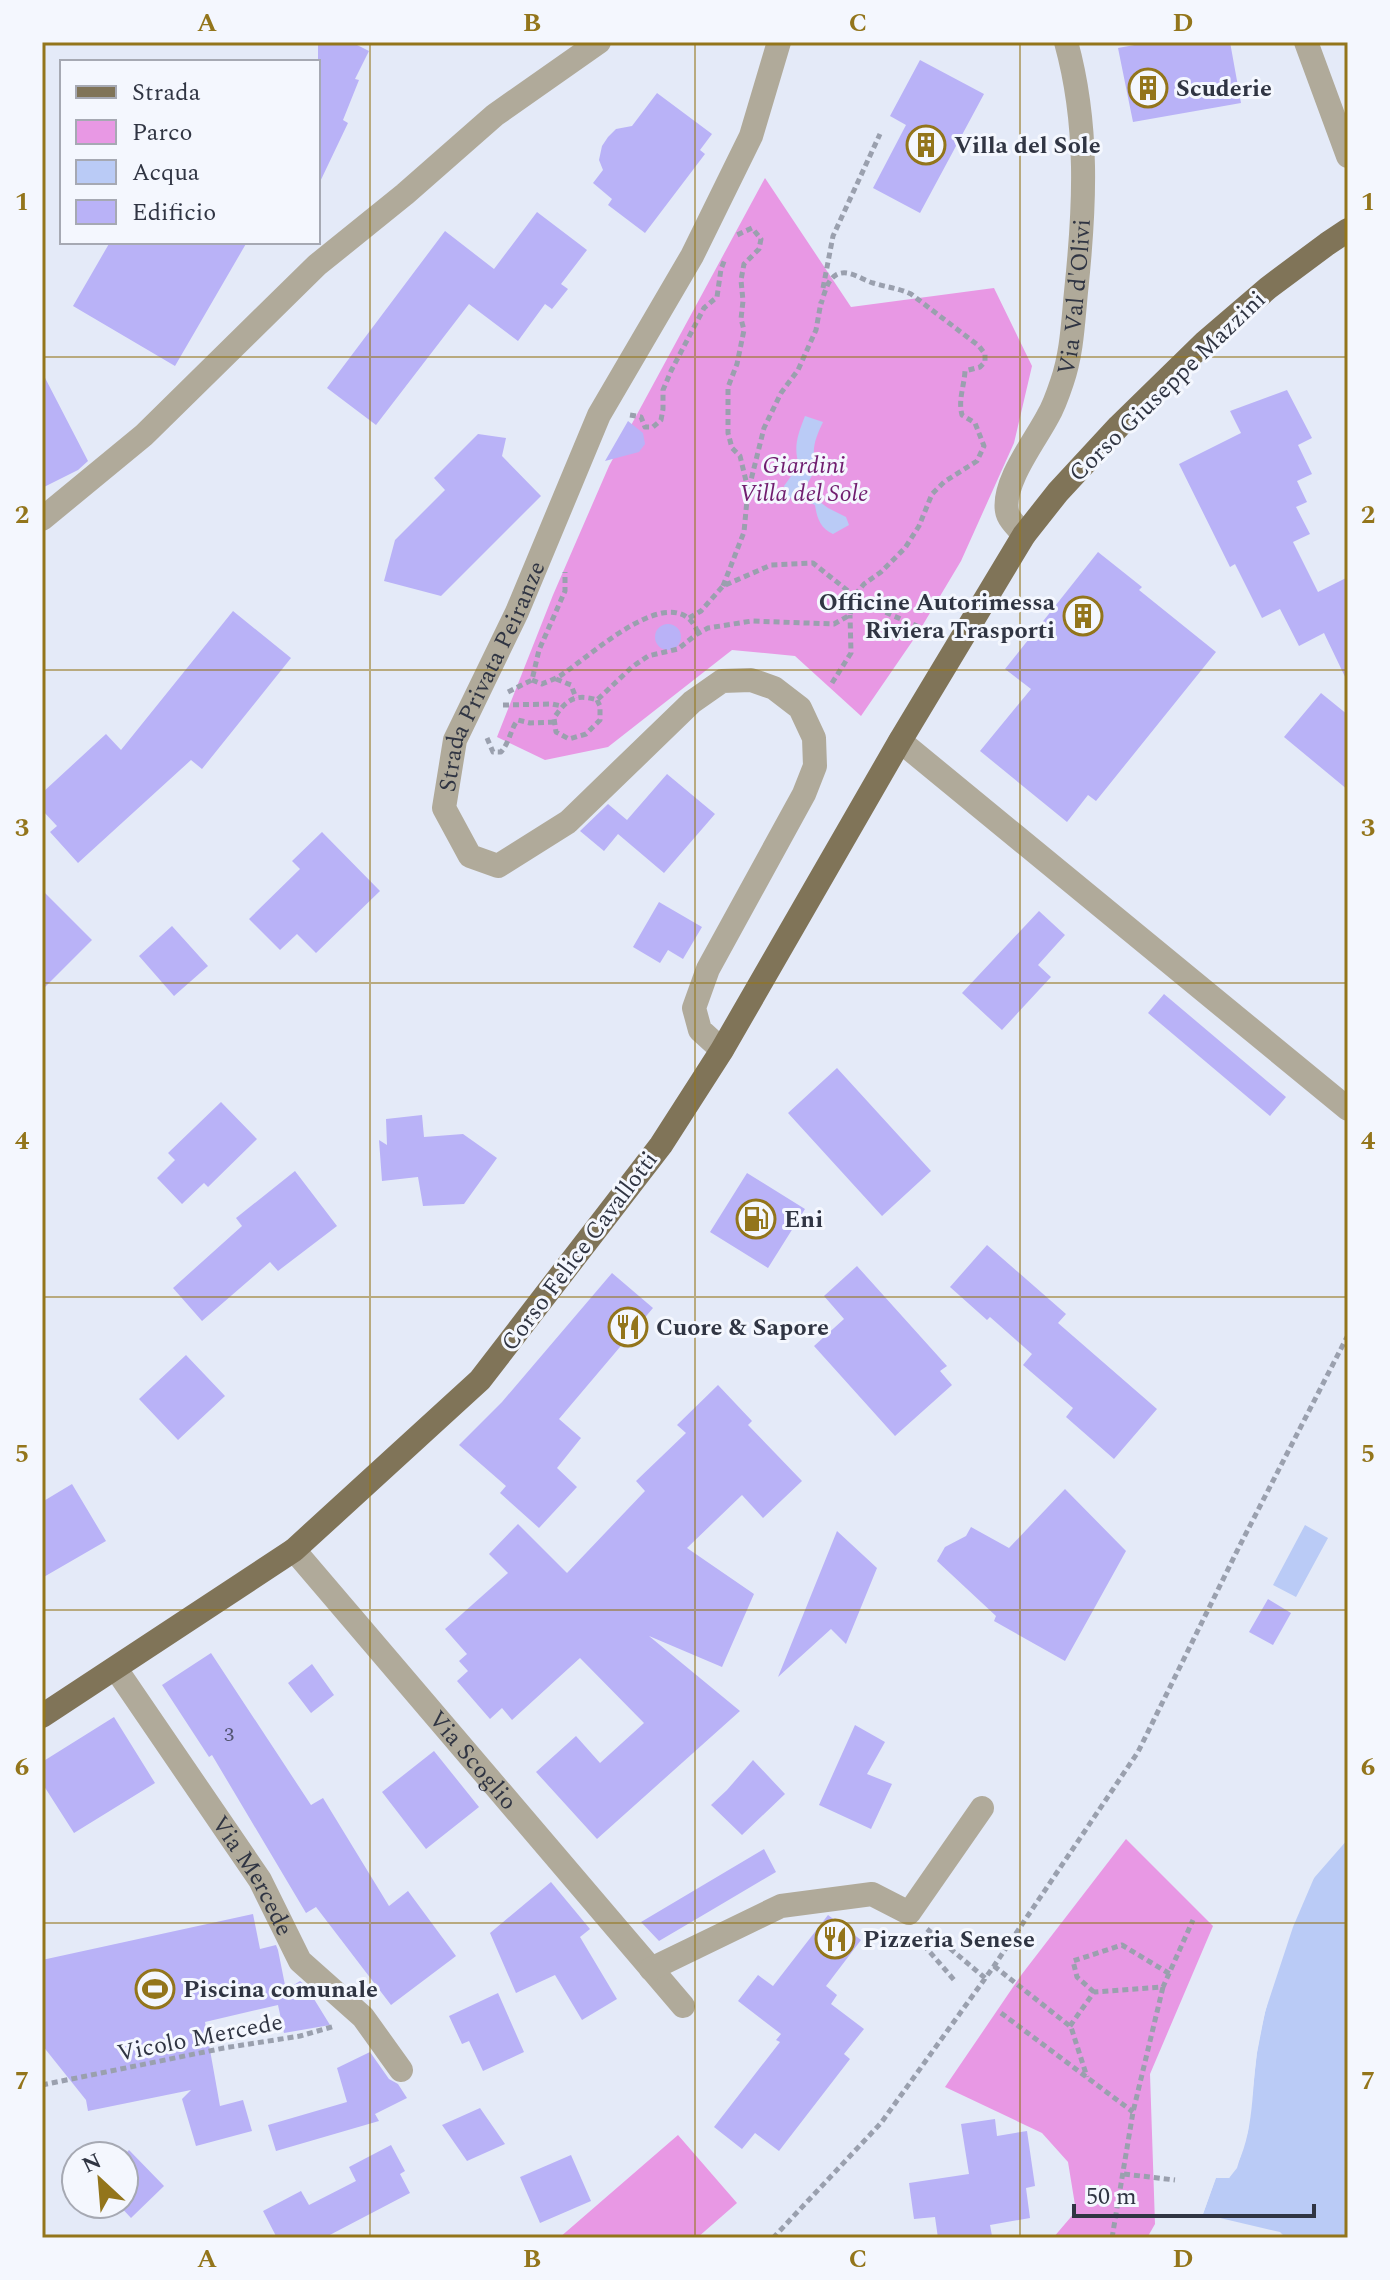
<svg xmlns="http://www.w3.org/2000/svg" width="1390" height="2280" font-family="Spectral,serif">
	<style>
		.green { fill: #e898e4 }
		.water { fill: #bacbf6 }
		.pier { fill: #e4eaf8 }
		.building { fill: #b9b2f7 }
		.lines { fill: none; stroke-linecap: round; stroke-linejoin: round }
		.path { stroke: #9aa0ae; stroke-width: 5; stroke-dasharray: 6 4; stroke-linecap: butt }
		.minor { stroke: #b0aa9a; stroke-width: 24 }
		.major { stroke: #807458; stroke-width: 24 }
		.grid { fill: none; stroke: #93751b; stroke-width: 2; stroke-opacity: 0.55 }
		.labels { text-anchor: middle; stroke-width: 6; stroke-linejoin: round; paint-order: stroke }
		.number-label { font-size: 20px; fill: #525470 }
		.poi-label { font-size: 24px; font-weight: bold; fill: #303543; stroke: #f4f7fe; text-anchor: start }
		.street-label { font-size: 24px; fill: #303543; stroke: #f4f7fe }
		.park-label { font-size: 24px; font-style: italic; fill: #701d6f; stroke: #f4f7fe }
		.neatline { fill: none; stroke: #93751b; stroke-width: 3 }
		.grid-label { font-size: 26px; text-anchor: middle; font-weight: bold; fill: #93751b }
	</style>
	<rect width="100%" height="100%" fill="#e4eaf8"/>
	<path class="green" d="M765,178L851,307L994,288L1032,366L1014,443L961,561L918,633L861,716L795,656L732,650L608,747L545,760L497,737L553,595L609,466Z
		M1126,1839L1213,1926L1150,2074L1155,2224L1147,2238H1053L1076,2211L1068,2162L1042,2133L945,2087L1022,1974Z
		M678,2135L737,2203L697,2238H559Z"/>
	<path class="water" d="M805,416L823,422C815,439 811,449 816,468L804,490L828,508L846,517L849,525L833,534C820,528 817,518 815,505L801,499L793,500L786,494L784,486L799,465C793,447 798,434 805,416Z
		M1305,1525L1328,1538L1296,1597L1273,1585Z
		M1348,1839V2238H1286L1280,2232L1203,2214L1216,2177L1229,2178C1255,2143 1251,2093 1257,2052C1265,2002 1288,1926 1312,1881C1320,1867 1335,1850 1348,1839Z"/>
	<path class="pier" d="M1348,1835V1839L1314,1878L1293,1927L1265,2012L1257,2053L1248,2131L1237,2168L1229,2178H1216L1203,2214L1225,2221L1228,2226L1201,2218L1199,2213L1213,2176L1216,2173L1227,2174L1233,2166L1244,2130L1253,2053L1261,2011L1289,1925L1311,1876L1340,1840Z"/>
	<path class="building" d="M318,42H351L369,51L355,79L359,80L343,120L348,123L318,186Z
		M1151,42H1230L1241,103L1133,122L1118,48Z
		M920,60L984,94L920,213L873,188L906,125L890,116Z
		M657,93L712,134L700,150L705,154L645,233L608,205L612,199L593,183L603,170L599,160L602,146L608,137L616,129L632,126Z
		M537,212L587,250L561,284L568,289L552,309L545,304L518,341L469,304L376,425L327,388L445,231L494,269Z
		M110,242H247L175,366L73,306Z
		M42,372L88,461L78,470L42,488Z
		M1287,390L1312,438L1298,445L1312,474L1297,481L1307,502L1296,507L1310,534L1293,542L1318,592L1348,577V683L1324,633L1299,646L1280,609L1262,618L1235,564L1230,567L1179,464L1241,433L1230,411Z
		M628,421L643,433L645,444L639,452L605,461Z
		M478,434L506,438L502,456L541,496L441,596L384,581L395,540L445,490L434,478Z
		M1098,552L1142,587L1139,590L1216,652L1096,801L1088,795L1067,822L980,751L1031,689L1005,669Z
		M233,611L291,658L202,769L191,760L78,863L50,832L57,826L42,810V793L106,734L121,750Z
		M655 637a13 13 0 1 1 26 0a13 13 0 1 1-26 0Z
		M1321,693L1348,715V790L1284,737Z
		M667,774L715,814L664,873L618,834L604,851L580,831L608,804L627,820Z
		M322,832L380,891L316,953L297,934L280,950L249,919L300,869L292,861Z
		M42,890L92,940L42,990Z
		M659,902L702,927L683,959L668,950L660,963L633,947Z
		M1039,911L1065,935L1038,965L1051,977L1002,1030L962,993Z
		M172,926L208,966L174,996L139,956Z
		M1164,994L1286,1097L1270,1116L1148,1013Z
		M837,1068L931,1171L882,1216L788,1113Z
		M221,1102L257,1139L208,1187L204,1183L182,1204L157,1178L175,1160L168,1153Z
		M422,1115L424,1137L463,1134L497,1158L464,1204L423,1206L418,1177L382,1181L379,1140L387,1145L386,1119Z
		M295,1171L337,1226L278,1271L270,1262L202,1321L173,1288L242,1226L236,1218Z
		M747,1173L805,1209L768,1268L710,1232Z
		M987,1245L1066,1314L1058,1323L1157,1409L1114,1459L1066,1417L1073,1408L1023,1365L1032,1354L990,1317L987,1320L950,1287Z
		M857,1266L947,1366L940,1371L952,1385L895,1436L814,1346L844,1319L824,1296Z
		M612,1273L653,1308L559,1419L581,1438L557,1468L577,1487L539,1528L500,1493L506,1486L459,1445L502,1402Z
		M186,1355L225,1396L178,1440L139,1399Z
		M718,1385L752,1421L748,1425L802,1481L763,1518L742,1495L687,1548L754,1594L722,1667L649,1636L740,1711L597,1839L536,1772L576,1736L600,1763L644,1723L580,1658L512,1720L502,1708L490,1719L457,1681L468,1671L459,1661L467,1654L445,1629L508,1573L489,1554L518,1524L567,1573L645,1491L636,1481L686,1433L677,1425Z
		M72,1484L106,1541L42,1578V1502Z
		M1065,1489L1126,1551L1065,1661L994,1621L996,1616L937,1561L945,1547L966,1536L971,1527L1009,1548Z
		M837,1531L877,1568L846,1644L831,1629L778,1677Z
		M1268,1599L1291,1613L1273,1645L1249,1632Z
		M211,1653L311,1805L323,1798L389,1906L408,1891L456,1956L391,2005L316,1907L306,1913L212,1755L209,1757L162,1685Z
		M312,1664L334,1695L311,1713L288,1683Z
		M114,1717L155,1783L74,1833L42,1783V1762Z
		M855,1725L885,1742L867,1774L892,1784L871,1829L819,1805Z
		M434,1751L479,1807L426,1849L382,1792Z
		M753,1760L785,1794L742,1835L711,1805L727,1790Z
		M764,1849L776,1872L710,1911L659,1941L641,1922Z
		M551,1882L590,1929L580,1937L617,1999L582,2020L555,1975L516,1993L490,1933Z
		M253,1914L260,1949L276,1945L278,1950L286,1990L300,1981L306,1986L330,2025L284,2033L278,2005L205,2022L220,2106L243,2100L252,2131L196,2146L182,2099L191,2090L88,2111L86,2100L42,2045V1960Z
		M828,1915L861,1940L826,1986L837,1995L831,2004L864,2029L844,2054L850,2059L779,2151L755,2133L742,2149L714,2127L780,2042L776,2040L781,2034L738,2001L758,1975L773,1986Z
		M498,1993L524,2052L483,2071L469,2041L462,2044L449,2016Z
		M370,2052L389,2079L398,2084L407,2098L375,2114L379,2121L276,2151L268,2125L347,2102L337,2068Z
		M480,2108L505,2144L467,2161L442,2125Z
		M995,2119L997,2136L1027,2131L1035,2186L1026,2188L1030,2218L990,2225L992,2236L938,2238L935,2217L914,2219L909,2183L969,2174L961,2124Z
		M391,2145L405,2171L400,2174L410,2193L324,2238H277L263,2211L301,2191L309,2205L356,2181L349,2167Z
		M129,2150L164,2186L131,2218L118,2204H124L123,2156Z
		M571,2155L591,2201L540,2223L520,2177Z"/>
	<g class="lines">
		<path class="path" d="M823,288L833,236L880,134
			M630,415L641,417L645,427H653L661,420L663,409V390L671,371L704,308L717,297L721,269L725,259
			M749,488L764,428L781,393L798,370L816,330L821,302
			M723,586L744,532L748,489L740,456L732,448L728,433V387L737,364L744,330L741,319L743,301L741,280L744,264L759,249L761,239L752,228L735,236
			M689,618L701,611L723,586L771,565L813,563L862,602L935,634
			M556,679L571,685L576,698
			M532,680L542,684C549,681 558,678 564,673C592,655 676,575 698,633
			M832,683L851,653L850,615
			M508,692L532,680L539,650L565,591V572
			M597,700L600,706V720L586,734L569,739L556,732L554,718C566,700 575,693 597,700L632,667L648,656L678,649L697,634L708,628L752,621L834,624L850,615L854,596L864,584L881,572L905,548L919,526L932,494L944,482L977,461L984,446L975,423L962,415C958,400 964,387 965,371L980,367L985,362V354L979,346L911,294C898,288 886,287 873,283C862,280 848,268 836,275C827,280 824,295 821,304
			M503,705L552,704L562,706
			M487,738L493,752H501C511,740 510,729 518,720L530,723L555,722
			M927,1929L985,1978
			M919,1936L922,1943L955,1981
			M994,1966L1071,2027L1087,2077
			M1094,1992L1077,1977L1073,1961L1122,1945L1170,1974
			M1001,2013L1133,2112
			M1070,2026L1094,1992L1163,1987L1193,1920
			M42,2085L224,2048L300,2036L335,2026
			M1124,2174L1175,2180
			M773,2238L881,2123L994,1966L1138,1752L1239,1547L1348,1335
			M1112,2238L1133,2112L1163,1987"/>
		<g class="minor">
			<path d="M1306,42L1348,156"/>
			<path d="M42,519L144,435L317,265L405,194L495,115L599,42"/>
			<path id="s1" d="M1024,535C1018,528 1008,519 1007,511C1002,483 1035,441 1048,416C1054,406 1058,394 1062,382C1072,353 1073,322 1076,292C1085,207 1089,125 1066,42"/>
			<path d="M900,741L1348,1109"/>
			<path id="s2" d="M722,1050L700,1030L694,1008L708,969L804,794L815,766L814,738L800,708L774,688L751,680L722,681L692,702L568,822L498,866L470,856L444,808L455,740L517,612L599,415L692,256L751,136L779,42"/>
			<path id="s3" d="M294,1550L683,2006"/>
			<path id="s4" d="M116,1669L260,1880L300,1961L363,2017L401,2070"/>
			<path d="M651,1969L781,1906L872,1894L909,1913L982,1808"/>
		</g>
		<path class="major" d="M42,1716L294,1550L480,1380L661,1145L722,1050L900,741L1024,535L1058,492L1119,426L1205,342L1268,288L1327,244L1348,230"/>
	</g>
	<path class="grid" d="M370,42V2238M695,42V2238M1020,42V2238M42,357H1348M42,670H1348M42,983H1348M42,1297H1348M42,1610H1348M42,1923H1348"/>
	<defs>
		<symbol id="building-ring" viewBox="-11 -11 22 22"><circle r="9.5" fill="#f4f7fe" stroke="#93751b" stroke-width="1.5"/><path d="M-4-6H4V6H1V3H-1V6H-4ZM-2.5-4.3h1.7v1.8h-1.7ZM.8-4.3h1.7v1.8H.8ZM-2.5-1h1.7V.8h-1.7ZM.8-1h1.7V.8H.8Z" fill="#93751b"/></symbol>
		<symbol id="fuel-ring" viewBox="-11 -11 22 22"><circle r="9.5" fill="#f4f7fe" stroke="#93751b" stroke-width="1.5"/><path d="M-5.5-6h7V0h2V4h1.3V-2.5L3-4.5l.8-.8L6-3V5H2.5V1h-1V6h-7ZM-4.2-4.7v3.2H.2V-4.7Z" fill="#93751b"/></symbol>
		<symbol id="restaurant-ring" viewBox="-11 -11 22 22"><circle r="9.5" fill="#f4f7fe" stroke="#93751b" stroke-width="1.5"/><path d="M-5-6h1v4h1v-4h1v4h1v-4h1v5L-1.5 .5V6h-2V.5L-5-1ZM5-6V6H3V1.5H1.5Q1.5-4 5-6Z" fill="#93751b"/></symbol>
		<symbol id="stadium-ring" viewBox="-11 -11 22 22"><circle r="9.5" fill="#f4f7fe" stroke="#93751b" stroke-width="1.5"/><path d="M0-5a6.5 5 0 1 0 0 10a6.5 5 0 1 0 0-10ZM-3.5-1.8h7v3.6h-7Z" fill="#93751b"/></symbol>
	</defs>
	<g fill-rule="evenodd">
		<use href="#building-ring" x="1126" y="66" width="44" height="44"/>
		<use href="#building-ring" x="904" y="123" width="44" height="44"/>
		<use href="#building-ring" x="1061" y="594" width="44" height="44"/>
		<use href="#fuel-ring" x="734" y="1197" width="44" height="44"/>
		<use href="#restaurant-ring" x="606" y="1305" width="44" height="44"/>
		<use href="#restaurant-ring" x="813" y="1917" width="44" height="44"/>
		<use href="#stadium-ring" x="133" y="1967" width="44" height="44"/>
	</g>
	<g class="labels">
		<g class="number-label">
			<text x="229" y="1741">3</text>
		</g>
		<g class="poi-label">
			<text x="1176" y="96">Scuderie</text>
			<text x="954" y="153">Villa del Sole</text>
			<text x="1055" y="610" text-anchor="end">Officine Autorimessa<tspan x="1055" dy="28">Riviera Trasporti</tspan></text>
			<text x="784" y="1227">Eni</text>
			<text x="656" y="1335">Cuore &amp; Sapore</text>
			<text x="863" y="1947">Pizzeria Senese</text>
			<text x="183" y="1997">Piscina comunale</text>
		</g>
		<g class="street-label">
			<text dy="8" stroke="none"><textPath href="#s1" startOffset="258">Via Val d'Olivi</textPath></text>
			<text transform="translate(1167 386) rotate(-44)" y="8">Corso Giuseppe Mazzini</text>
			<text dy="8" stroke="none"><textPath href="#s2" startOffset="988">Strada Privata Peiranze</textPath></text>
			<text transform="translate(579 1251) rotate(-53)" y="8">Corso Felice Cavallotti</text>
			<text dy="8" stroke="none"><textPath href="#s3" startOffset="276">Via Scoglio</textPath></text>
			<text dy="8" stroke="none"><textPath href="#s4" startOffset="248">Via Mercede</textPath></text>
			<text transform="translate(200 2037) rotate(-11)" y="8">Vicolo Mercede</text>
		</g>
		<g class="park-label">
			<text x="804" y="473">Giardini<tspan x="804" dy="28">Villa del Sole</tspan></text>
		</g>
	</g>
	<rect width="1390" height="2280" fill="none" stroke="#f4f7fe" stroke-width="88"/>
	<rect x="60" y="60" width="260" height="184" fill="#f4f7fe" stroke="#a6a9b3" stroke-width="2"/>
	<rect x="76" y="86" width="40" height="12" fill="#807458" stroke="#a6a9b3" stroke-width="2"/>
	<text x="132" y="100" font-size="24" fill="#303543">Strada</text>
	<rect x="76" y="120" width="40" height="24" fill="#e898e4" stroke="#a6a9b3" stroke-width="2"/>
	<text x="132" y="140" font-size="24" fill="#303543">Parco</text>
	<rect x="76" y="160" width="40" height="24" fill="#bacbf6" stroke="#a6a9b3" stroke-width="2"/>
	<text x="132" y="180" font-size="24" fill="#303543">Acqua</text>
	<rect x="76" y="200" width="40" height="24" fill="#b9b2f7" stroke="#a6a9b3" stroke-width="2"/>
	<text x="132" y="220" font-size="24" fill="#303543">Edificio</text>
	<g transform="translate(100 2180) rotate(334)"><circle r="38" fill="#f4f7fe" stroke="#a6a9b3" stroke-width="2"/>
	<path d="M0-6L14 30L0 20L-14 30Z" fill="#93751b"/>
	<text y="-12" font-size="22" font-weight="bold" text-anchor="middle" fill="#303543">N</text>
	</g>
	<path d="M1074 2204v12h240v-12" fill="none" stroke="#303543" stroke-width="4"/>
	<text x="1086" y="2204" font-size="24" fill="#303543" stroke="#f4f7fe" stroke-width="6" paint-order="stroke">50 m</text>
	<rect x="44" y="44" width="1302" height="2192" class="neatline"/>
	<g class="grid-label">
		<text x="207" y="31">A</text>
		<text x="532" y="31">B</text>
		<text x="858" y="31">C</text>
		<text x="1183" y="31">D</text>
		<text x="22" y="210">1</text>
		<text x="1368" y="210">1</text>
		<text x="22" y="523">2</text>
		<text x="1368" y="523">2</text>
		<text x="22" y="836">3</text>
		<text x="1368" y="836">3</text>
		<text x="22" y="1149">4</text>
		<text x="1368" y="1149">4</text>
		<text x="22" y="1462">5</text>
		<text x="1368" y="1462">5</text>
		<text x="22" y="1775">6</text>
		<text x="1368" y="1775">6</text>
		<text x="22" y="2089">7</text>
		<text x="1368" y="2089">7</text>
		<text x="207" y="2267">A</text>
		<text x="532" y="2267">B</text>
		<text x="858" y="2267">C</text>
		<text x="1183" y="2267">D</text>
	</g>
</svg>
